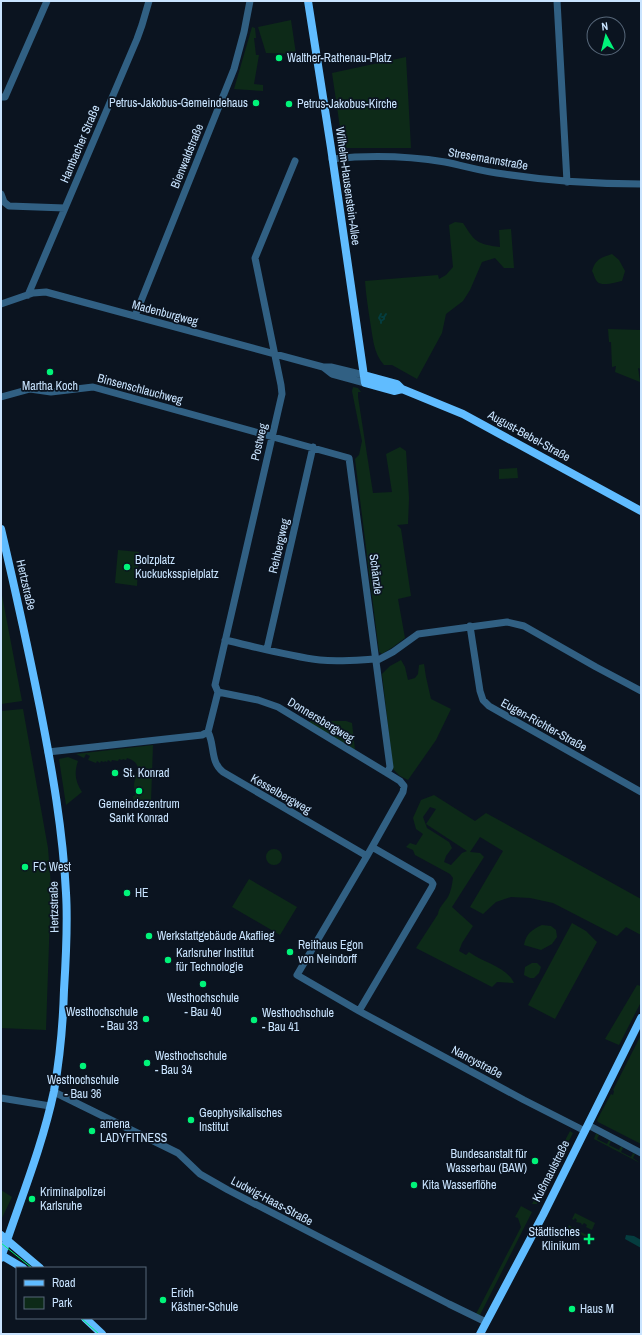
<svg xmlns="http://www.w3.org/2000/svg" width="642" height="1335" font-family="'Archivo Narrow',sans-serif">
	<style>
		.green { fill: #0d2a18; fill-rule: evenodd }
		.water { fill: #053d3f }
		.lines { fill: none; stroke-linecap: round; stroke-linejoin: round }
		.stream { stroke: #053d3f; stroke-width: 2 }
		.street { stroke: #316083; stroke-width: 7 }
		.secondary { stroke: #60bcff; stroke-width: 8 }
		.tram { stroke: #00f479; stroke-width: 1 }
		.poi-dot { fill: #00f479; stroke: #0b1420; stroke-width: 1.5 }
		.labels { text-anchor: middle; stroke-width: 3.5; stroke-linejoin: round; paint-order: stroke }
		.poi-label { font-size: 12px; fill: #c9e4ff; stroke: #0b1420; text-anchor: start }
		.street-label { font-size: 12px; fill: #c9e4ff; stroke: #0b1420 }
	</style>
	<rect width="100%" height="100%" fill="#0b1420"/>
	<path class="green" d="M291,20L296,54L266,53L258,27Z
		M252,27L255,28L256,38H254L256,55H259L254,84L263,85V91L234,89Z
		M406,57L411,148H343L332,73Z
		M455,222L463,223C475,242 477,244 500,247L499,230L511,229L514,268H504L495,258L482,262L470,290L463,301L446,314L442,333L417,379L392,365H384C373,353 373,337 370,321C368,308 366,295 365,281L438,275L439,279L446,275L453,267L449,225Z
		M612,254L619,260L625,271L622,281C616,282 600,288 596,280C594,277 594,274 592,271C596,259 600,258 612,254Z
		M608,329L641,330V369L638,368L640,382L615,372L616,366L612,367L611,342H609Z
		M353,387L358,388L361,392H358V397L373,493L392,492L386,454L400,447L406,451L409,498L408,524L397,525L401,529L411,596L398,599L405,638L393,647L382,654L379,652L355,459L359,455L362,441L352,391Z
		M517,468L518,478L499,479V469Z
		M118,550L139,552L137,586L115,583Z
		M1,590L22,701L1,704Z
		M401,660L405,667L408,680L415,678L418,674L419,665L424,664L426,677L431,699L451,709L436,740L408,780L400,776L393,769L382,674L390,666Z
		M23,709L48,848L51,886L46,1030L1,1028V711Z
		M310,721H346L352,723L355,750L309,724Z
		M153,745L151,802L134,804L133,796H135C135,792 134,788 134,785C135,774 145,764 127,758L126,760L123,759L122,760L119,759L118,761L112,760L111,762L108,760L107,762L105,761L104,762L101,761L100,763L97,761L96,763L88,760L90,756L86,754L84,758L76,754Z
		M68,757L78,761C74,773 75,781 82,792L66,805L59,759Z
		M434,795L475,821L486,813L641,899V935L626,927L617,936L553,903L530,898L511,897L496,902L483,914L470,907L503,851L480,837L470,852L480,853L484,857L452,907L473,926L462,943L459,951L466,955L469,952C482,962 507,967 514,983L497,982L492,987L416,948L438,914C439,907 444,903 448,897C451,891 452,885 453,878L450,874L415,855L413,850L406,847L410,843L416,845L423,834L416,829L413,818L421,800ZM430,807L436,809L426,824L467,851L462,853L451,865L444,862L446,856L452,848L449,842L427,828L423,817Z
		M266 857a8 8 0 1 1 16 0a8 8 0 1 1-16 0Z
		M249,879L297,907L280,935L232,907Z
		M572,923L586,931L597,942L555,1019L528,1005Z
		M542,925L551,926L556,930L557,937L552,944L541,950L524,945C526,934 531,930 542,925Z
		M532,963H537L541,967L539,973L534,978H530L524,975L525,967Z
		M637,985L641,986V1002L619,1045L605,1039Z
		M641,1035V1144L598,1122L597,1120L611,1094L613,1095L614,1091L613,1090Z
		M570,1131L573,1133L537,1204H532Z
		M596,1133L599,1135L597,1139L607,1144L609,1140L611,1141L609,1145L619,1150L621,1146L623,1148L621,1152L631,1157L633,1153L635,1154L633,1158L640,1163L594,1139Z
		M1,1190L12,1197L1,1220Z
		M521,1206L532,1212L480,1315L476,1314L521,1227L518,1218L515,1217Z
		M575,1213L595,1223L592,1230L586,1227L587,1225L584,1223L582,1225L581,1223L576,1222L577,1220L575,1218L574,1220L572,1219Z
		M569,1225L573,1228L575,1227V1229L578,1231L579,1229V1231L589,1236L588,1238L568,1228Z"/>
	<path class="water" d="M626,1235L634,1236L641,1240V1248L625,1239Z"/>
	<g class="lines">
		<path class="stream" d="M384,317L386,314
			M381,321L384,319V317H382
			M381,323V321L379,318L381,314"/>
		<path class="street" d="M557,1L567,182
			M1,97H5L47,1
			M332,159C369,155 408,156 445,162C465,166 484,172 504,174C550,181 595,184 641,184
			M1,194L4,202L9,206L65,208
			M28,295L137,39L142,25L149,1
			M1,304L33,293L46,292L323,367H331L364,375
			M135,316L234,69L244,32L250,1
			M323,367L332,374L365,383
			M1,397L30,389L51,392L93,387L349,458L390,767L387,773
			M470,626L480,691L483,700L489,706L641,792
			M225,640C256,647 288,656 320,660C339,662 357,660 376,659
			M267,649L313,447
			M376,661L393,652L418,634L507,622L524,626L596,667L641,691
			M218,692L258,700L278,707L387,773L400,781L404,786L403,792L367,856L297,975L359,1011L524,1100L585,1131
			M208,732L218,692L215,685L282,394L281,385L255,258L295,161
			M208,732C215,745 210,762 223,772L367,856
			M48,752L202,735L208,732
			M359,1011L432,887L433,884L431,881L372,847
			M54,1092L178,1153L200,1174L228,1190L449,1304L486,1322
			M1,1098L50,1106
			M588,1125L641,1153"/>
		<path class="secondary" d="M308,1L331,148L365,383L394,391L402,389
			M364,375L397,384L402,389L463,414L641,511
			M1,529C15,589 28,648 40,708C52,769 63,831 66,893C68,925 66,958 64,990C63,1024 60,1057 54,1091C42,1148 19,1203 1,1258
			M1,1235L40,1268
			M1,1255L23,1268
			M85,1318L102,1334
			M480,1334L543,1215L641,1018"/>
		<path class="tram" d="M1,1243L32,1268
			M81,1318L99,1334"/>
	</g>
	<g class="poi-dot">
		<circle cx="279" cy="58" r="4"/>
		<circle cx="256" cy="103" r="4"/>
		<circle cx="289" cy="104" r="4"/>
		<circle cx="50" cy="372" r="4"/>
		<circle cx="127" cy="567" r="4"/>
		<circle cx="115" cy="773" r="4"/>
		<circle cx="139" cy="791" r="4"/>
		<circle cx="25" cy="867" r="4"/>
		<circle cx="127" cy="893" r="4"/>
		<circle cx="149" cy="936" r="4"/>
		<circle cx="290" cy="952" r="4"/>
		<circle cx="168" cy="960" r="4"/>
		<circle cx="203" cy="984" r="4"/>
		<circle cx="146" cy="1019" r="4"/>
		<circle cx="254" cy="1020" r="4"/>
		<circle cx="147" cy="1063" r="4"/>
		<circle cx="83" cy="1066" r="4"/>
		<circle cx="191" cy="1120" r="4"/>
		<circle cx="92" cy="1131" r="4"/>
		<circle cx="535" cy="1161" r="4"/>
		<circle cx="414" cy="1185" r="4"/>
		<circle cx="32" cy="1199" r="4"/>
		<path d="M587 1233h4v4h4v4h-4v4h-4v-4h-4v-4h4z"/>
		<circle cx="163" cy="1300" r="4"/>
		<circle cx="572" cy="1309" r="4"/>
	</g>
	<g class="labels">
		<g class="poi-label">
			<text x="287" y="62">Walther-Rathenau-Platz</text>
			<text x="248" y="107" text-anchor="end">Petrus-Jakobus-Gemeindehaus</text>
			<text x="297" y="108">Petrus-Jakobus-Kirche</text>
			<text x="50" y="390" text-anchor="middle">Martha Koch</text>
			<text x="135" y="564">Bolzplatz<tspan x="135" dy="14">Kuckucksspielplatz</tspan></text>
			<text x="123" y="777">St. Konrad</text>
			<text x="139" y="808" text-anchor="middle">Gemeindezentrum<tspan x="139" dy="14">Sankt Konrad</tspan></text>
			<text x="33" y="871">FC West</text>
			<text x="135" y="897">HE</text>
			<text x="157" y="940">Werkstattgebäude Akaflieg</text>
			<text x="298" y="949">Reithaus Egon<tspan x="298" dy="14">von Neindorff</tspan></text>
			<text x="176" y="957">Karlsruher Institut<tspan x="176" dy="14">für Technologie</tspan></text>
			<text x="203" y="1002" text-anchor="middle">Westhochschule<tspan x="203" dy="14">- Bau 40</tspan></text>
			<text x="138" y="1016" text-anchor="end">Westhochschule<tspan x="138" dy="14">- Bau 33</tspan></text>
			<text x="262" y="1017">Westhochschule<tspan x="262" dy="14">- Bau 41</tspan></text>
			<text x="155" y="1060">Westhochschule<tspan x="155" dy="14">- Bau 34</tspan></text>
			<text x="83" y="1084" text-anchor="middle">Westhochschule<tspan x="83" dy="14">- Bau 36</tspan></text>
			<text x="199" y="1117">Geophysikalisches<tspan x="199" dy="14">Institut</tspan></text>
			<text x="100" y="1128">amena<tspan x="100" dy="14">LADYFITNESS</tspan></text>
			<text x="527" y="1158" text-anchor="end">Bundesanstalt für<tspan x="527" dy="14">Wasserbau (BAW)</tspan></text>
			<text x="422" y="1189">Kita Wasserflöhe</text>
			<text x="40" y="1196">Kriminalpolizei<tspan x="40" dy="14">Karlsruhe</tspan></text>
			<text x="580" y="1236" text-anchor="end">Städtisches<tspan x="580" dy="14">Klinikum</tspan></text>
			<text x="171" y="1297">Erich<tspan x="171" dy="14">Kästner-Schule</tspan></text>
			<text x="580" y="1313">Haus M</text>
		</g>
		<g class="street-label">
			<text transform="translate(80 144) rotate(-67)" y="4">Hambacher Straße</text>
			<text transform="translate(187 156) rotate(-68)" y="4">Bienwaldstraße</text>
			<text transform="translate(488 159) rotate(10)" y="4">Stresemannstraße</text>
			<text transform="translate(348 186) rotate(82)" y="4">Wilhelm-Hausenstein-Allee</text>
			<text transform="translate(165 313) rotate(15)" y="4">Madenburgweg</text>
			<text transform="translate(140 389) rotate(15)" y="4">Binsenschlauchweg</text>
			<text transform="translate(529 436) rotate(29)" y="4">August-Bebel-Straße</text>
			<text transform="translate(259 442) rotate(-77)" y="4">Postweg</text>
			<text transform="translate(279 546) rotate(-77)" y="4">Rehbergweg</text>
			<text transform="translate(376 574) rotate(83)" y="4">Schänzle</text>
			<text transform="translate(26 585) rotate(77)" y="4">Hertzstraße</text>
			<text transform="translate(321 720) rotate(31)" y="4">Donnersbergweg</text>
			<text transform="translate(544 725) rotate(29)" y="4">Eugen-Richter-Straße</text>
			<text transform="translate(281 794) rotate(30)" y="4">Kesselbergweg</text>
			<text transform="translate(54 907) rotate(-91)" y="4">Hertzstraße</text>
			<text transform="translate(477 1062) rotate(28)" y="4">Nancystraße</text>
			<text transform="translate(551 1171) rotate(-63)" y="4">Kußmaulstraße</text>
			<text transform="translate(272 1201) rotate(28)" y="4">Ludwig-Haas-Straße</text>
		</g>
	</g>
	<rect width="642" height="1335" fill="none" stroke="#c9e4ff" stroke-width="4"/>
	<rect x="16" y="1267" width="130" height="52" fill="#0b1420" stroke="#576779"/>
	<rect x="24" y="1280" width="20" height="6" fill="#60bcff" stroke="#576779"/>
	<text x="52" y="1287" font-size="12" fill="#c9e4ff">Road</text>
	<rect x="24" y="1297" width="20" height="12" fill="#0d2a18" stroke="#576779"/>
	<text x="52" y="1307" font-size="12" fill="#c9e4ff">Park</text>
	<g transform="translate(606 36) rotate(353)"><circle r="19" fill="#0b1420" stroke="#576779"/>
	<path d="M0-3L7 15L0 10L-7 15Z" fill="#00f479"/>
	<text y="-6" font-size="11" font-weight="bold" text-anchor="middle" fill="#c9e4ff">N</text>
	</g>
</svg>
